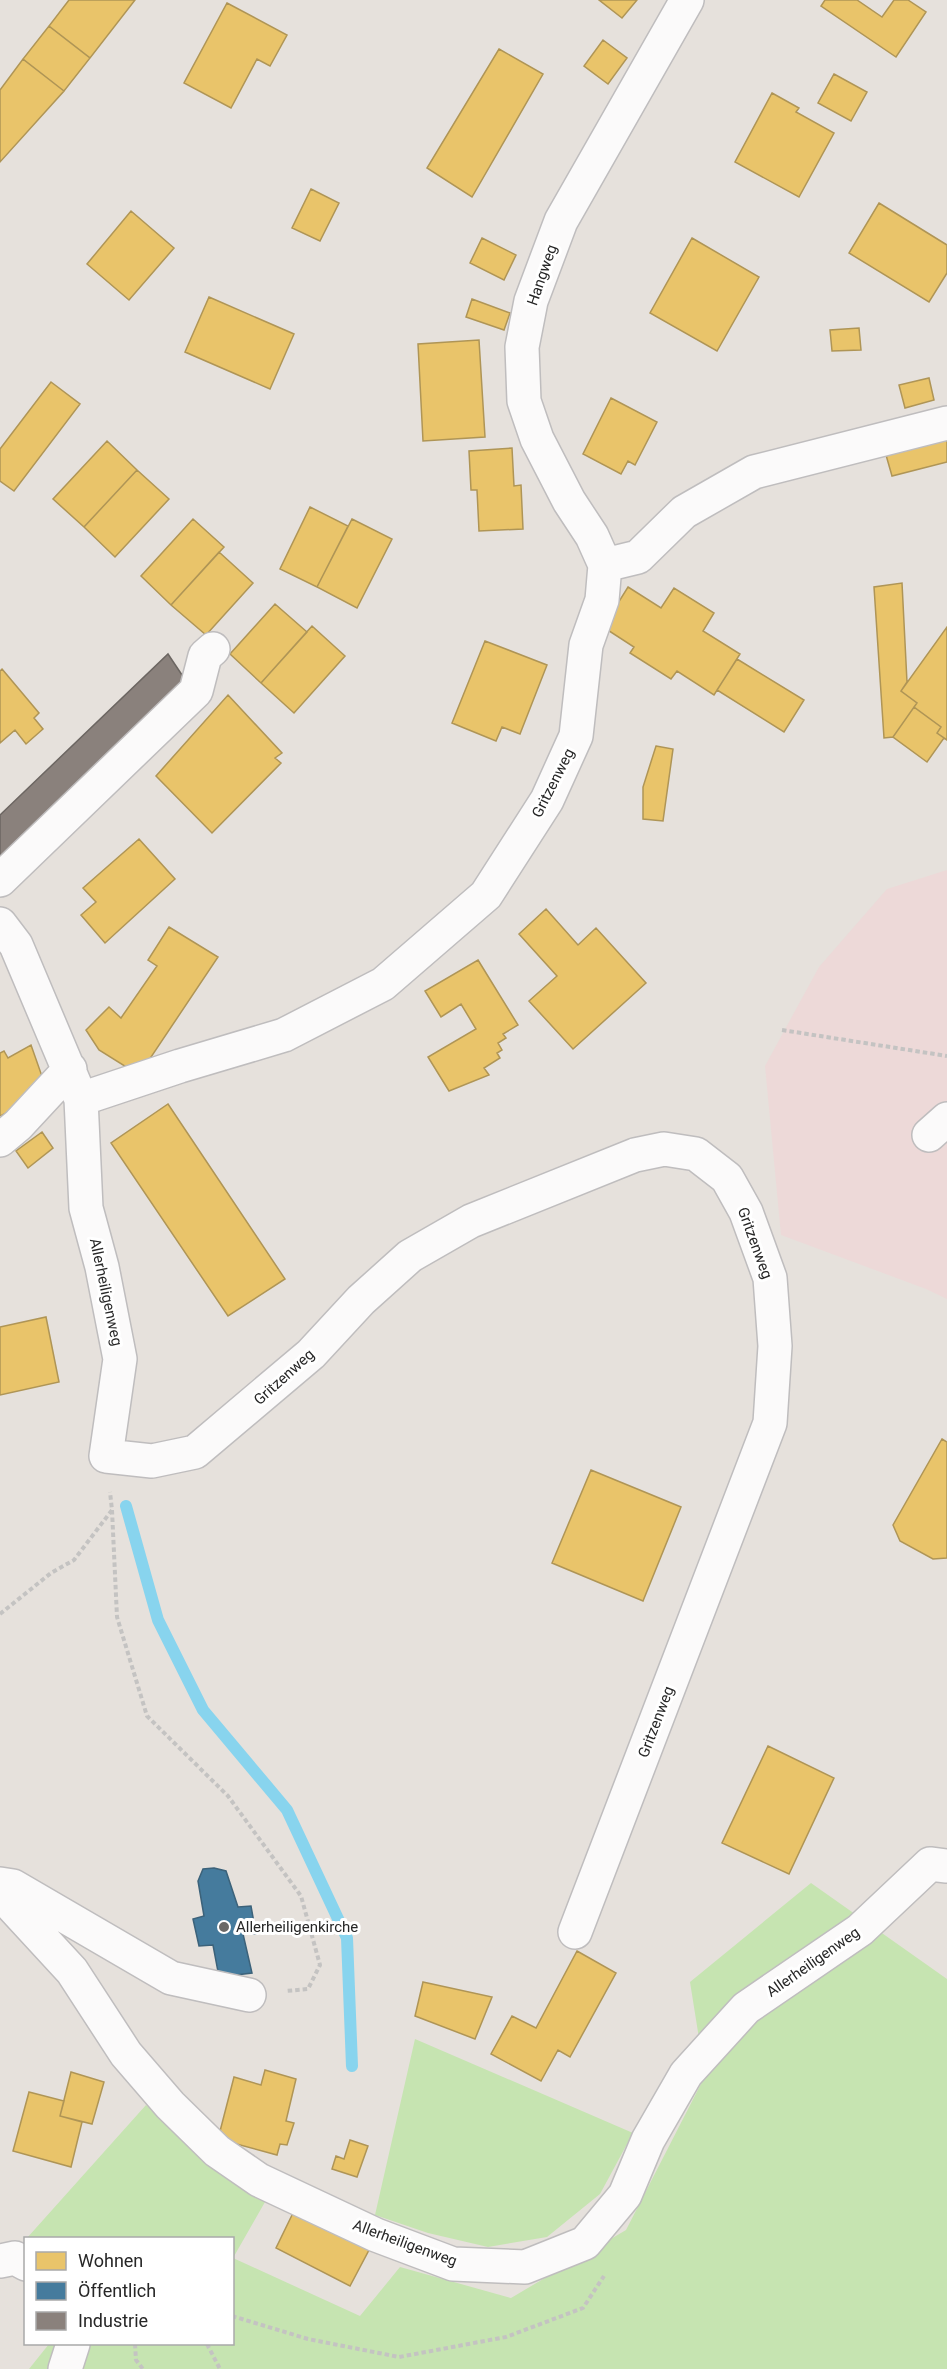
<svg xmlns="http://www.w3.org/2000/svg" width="947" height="2369" font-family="Roboto,sans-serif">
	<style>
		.medical { fill: #edd9d8 }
		.green { fill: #c6e4b1 }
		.homes { fill: #e9c46a; stroke: #af9556; stroke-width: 1.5 }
		.public { fill: #457b9d; stroke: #3c627a; stroke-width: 1.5 }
		.industry { fill: #8a817c; stroke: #6c6662; stroke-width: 1.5 }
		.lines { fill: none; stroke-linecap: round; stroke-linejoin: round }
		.stream { stroke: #88d4ee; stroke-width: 12 }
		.minor-casing { stroke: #bfbdbe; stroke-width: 36 }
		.path { stroke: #c4c3c2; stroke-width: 4; stroke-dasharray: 4.5 3; stroke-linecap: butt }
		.minor { stroke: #fbfafa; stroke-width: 33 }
		.poi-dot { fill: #6a6866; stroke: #fff; stroke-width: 2 }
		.labels { text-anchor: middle; stroke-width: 6; stroke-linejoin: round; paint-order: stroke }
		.street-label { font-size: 15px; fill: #272727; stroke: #fff }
		.poi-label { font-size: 15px; fill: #272727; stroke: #fff; text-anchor: start }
	</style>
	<rect width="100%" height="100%" fill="#e6e1dc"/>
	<path class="medical" d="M947,870V1299L926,1289L781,1235L765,1066L819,967L887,889Z"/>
	<path class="green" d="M811,1883L947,1979V2369H29L49,2344H232V2238H27L146,2105L265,2202L233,2258L360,2316L400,2267L511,2298L626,2230L705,2076L690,1982Z
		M415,2039L633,2133L600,2194L547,2237L488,2247L428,2233L375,2215Z"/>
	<path class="homes" d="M69,0H135L90,58L49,26Z
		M599,0H637L622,18Z
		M825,0H857L882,17L894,0H908L926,12L896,57L821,6Z
		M227,3L287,35L270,66L257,59L231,108L184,83Z
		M49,26L90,58L64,91L23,59Z
		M603,40L627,58L608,84L584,66Z
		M499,49L543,74L472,197L427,168Z
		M23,59L64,91L0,162V90Z
		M834,74L867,92L851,121L818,103Z
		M772,93L799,108L796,112L834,133L799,197L735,162Z
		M311,189L339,203L320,241L292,228Z
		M879,203L947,245V273L929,302L849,253Z
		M131,211L174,248L129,300L87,264Z
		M482,238L516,255L504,280L470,263Z
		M692,238L759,277L717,351L650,313Z
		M209,297L294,334L270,389L185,352Z
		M472,299L510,313L504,330L466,317Z
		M859,328L861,350L832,351L830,330Z
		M479,340L485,437L423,441L418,344Z
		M929,378L934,400L905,408L899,385Z
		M51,382L80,404L14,491L0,481V449Z
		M611,398L657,422L635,465L628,461L621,474L583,454Z
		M947,439V462L892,476L886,455Z
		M107,441L137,470L84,527L53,499Z
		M512,448L514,486L521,485L523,529L479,531L477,490H471L469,451Z
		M137,470L169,499L115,557L84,527Z
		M310,507L348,526L317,587L280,569Z
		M193,519L224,547L171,605L141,576Z
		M352,519L392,539L357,608L317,587Z
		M219,552L253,583L206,635L171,605Z
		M902,583L907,682L901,691L917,703L893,737L884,738L874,587Z
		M628,587L661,608L674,588L714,613L703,631L740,654L714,695L677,671L671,679L630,653L634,647L603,627Z
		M275,604L307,632L261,683L230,654Z
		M312,626L345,656L294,713L261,683Z
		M947,627V740L937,733L941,727L914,707L917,703L901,691Z
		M485,641L547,665L520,734L502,727L496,741L452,723Z
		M737,659L804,700L784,732L717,690Z
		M2,669L39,713L34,718L43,729L26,744L15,730L0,743V671Z
		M228,695L282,753L275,758L281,763L212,833L156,776Z
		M914,707L941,727L937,733L944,738L927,762L893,737Z
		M656,746L673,749L663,821L643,819V787Z
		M139,839L175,879L105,943L81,915L96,902L83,888Z
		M546,909L578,945L596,928L646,983L573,1049L529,1001L557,976L519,934Z
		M169,927L218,957L139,1075L99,1050L86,1030L109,1007L121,1018L157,966L148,960Z
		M478,960L518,1025L503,1034L506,1038L498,1043L502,1050L497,1053L500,1058L484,1068L489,1075L449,1091L428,1057L476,1029L461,1004L441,1017L425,991Z
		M31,1045L44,1082L30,1101L0,1116V1053L4,1051L8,1058Z
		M168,1104L285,1279L228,1316L111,1143Z
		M42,1132L53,1148L28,1168L16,1151Z
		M46,1317L59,1382L0,1395V1327Z
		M942,1439L947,1442V1558L933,1559L900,1541L893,1525Z
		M591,1470L681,1507L643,1601L552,1563Z
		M768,1746L834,1778L789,1874L722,1843Z
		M577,1951L616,1973L570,2057L558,2050L541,2081L491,2054L512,2016L536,2028Z
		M423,1982L492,1997L475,2039L415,2016Z
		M265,2070L296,2079L286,2121L294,2123L287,2145L280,2144L277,2155L218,2139L234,2077L261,2085Z
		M71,2072L104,2082L92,2124L60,2116Z
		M29,2092L64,2101L60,2116L82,2122L71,2167L13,2151Z
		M350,2140L368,2146L357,2177L332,2169L336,2156L344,2159Z
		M294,2211L369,2250L350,2286L276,2248Z"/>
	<path class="public" d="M214,1868L226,1871L238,1907L251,1906L256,1934H243L252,1973L219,1977L213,1945L199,1946L193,1919L204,1916L198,1881L203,1869Z"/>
	<path class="industry" d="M168,654L186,681L0,858V815Z"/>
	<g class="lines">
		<path class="stream" d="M126,1506L158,1620L203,1710L287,1810L347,1938L352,2066"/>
		<defs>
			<path id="minor" d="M605,565L638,557L684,512L754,472L947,423
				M0,880L196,691L205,656L213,649
				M0,924L16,945L81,1099L86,1208L102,1267L120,1359L106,1456L152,1461L195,1452L311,1354L361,1300L410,1256L471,1221L635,1155L664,1149L696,1154L727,1178L746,1212L770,1278L775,1346L770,1423L575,1932
				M81,1099L180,1066L284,1035L383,984L486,895L547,800L576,736L586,645L602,600L605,565L592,536L569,501L537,439L524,401L522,347L531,301L561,221L687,0
				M929,1135L947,1119
				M0,1140L18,1125L70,1069
				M0,1884L13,1886L171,1978L249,1995
				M0,1893L72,1971L126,2054L170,2105L217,2151L259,2180L376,2235L453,2264L525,2267L585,2243L625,2195L648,2140L686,2074L746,2008L860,1930L930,1864L947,1866
				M0,2261L15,2258L26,2264
				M65,2369L73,2344"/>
		</defs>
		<use href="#minor" class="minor-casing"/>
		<path class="path" d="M782,1030L947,1056
			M112,1510L117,1617L147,1716L228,1796L301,1896L320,1965L308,1989L286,1991
			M0,1614L51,1573L74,1560L112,1510L110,1492
			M232,2316L308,2339L399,2357L506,2337L583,2308L604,2276
			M135,2344L136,2360L143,2369
			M207,2344L220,2369"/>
		<use href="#minor" class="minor"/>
	</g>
	<circle class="poi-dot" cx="224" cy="1927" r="6"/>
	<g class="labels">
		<g class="street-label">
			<text transform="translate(542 275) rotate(-71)" y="5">Hangweg</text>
			<text transform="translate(553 783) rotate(-63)" y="5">Gritzenweg</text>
			<text transform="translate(755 1243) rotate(70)" y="5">Gritzenweg</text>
			<text transform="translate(106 1292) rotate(78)" y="5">Allerheiligenweg</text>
			<text transform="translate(284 1377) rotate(-42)" y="5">Gritzenweg</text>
			<text transform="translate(656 1722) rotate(-69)" y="5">Gritzenweg</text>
			<text transform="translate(813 1962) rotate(-35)" y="5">Allerheiligenweg</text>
			<text transform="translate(405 2243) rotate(20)" y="5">Allerheiligenweg</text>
		</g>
		<g class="poi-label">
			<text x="236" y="1932">Allerheiligenkirche</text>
		</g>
	</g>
	<rect x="24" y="2237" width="210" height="108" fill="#ffffff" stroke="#a9a9a9" stroke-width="1.5"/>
	<rect x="36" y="2252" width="30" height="18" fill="#e9c46a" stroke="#a9a9a9" stroke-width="1.5"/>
	<text x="78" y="2267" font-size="18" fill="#272727">Wohnen</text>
	<rect x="36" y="2282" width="30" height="18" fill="#457b9d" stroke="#a9a9a9" stroke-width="1.5"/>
	<text x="78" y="2297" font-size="18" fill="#272727">Öffentlich</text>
	<rect x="36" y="2312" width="30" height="18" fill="#8a817c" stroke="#a9a9a9" stroke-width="1.5"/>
	<text x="78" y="2327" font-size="18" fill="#272727">Industrie</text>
</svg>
